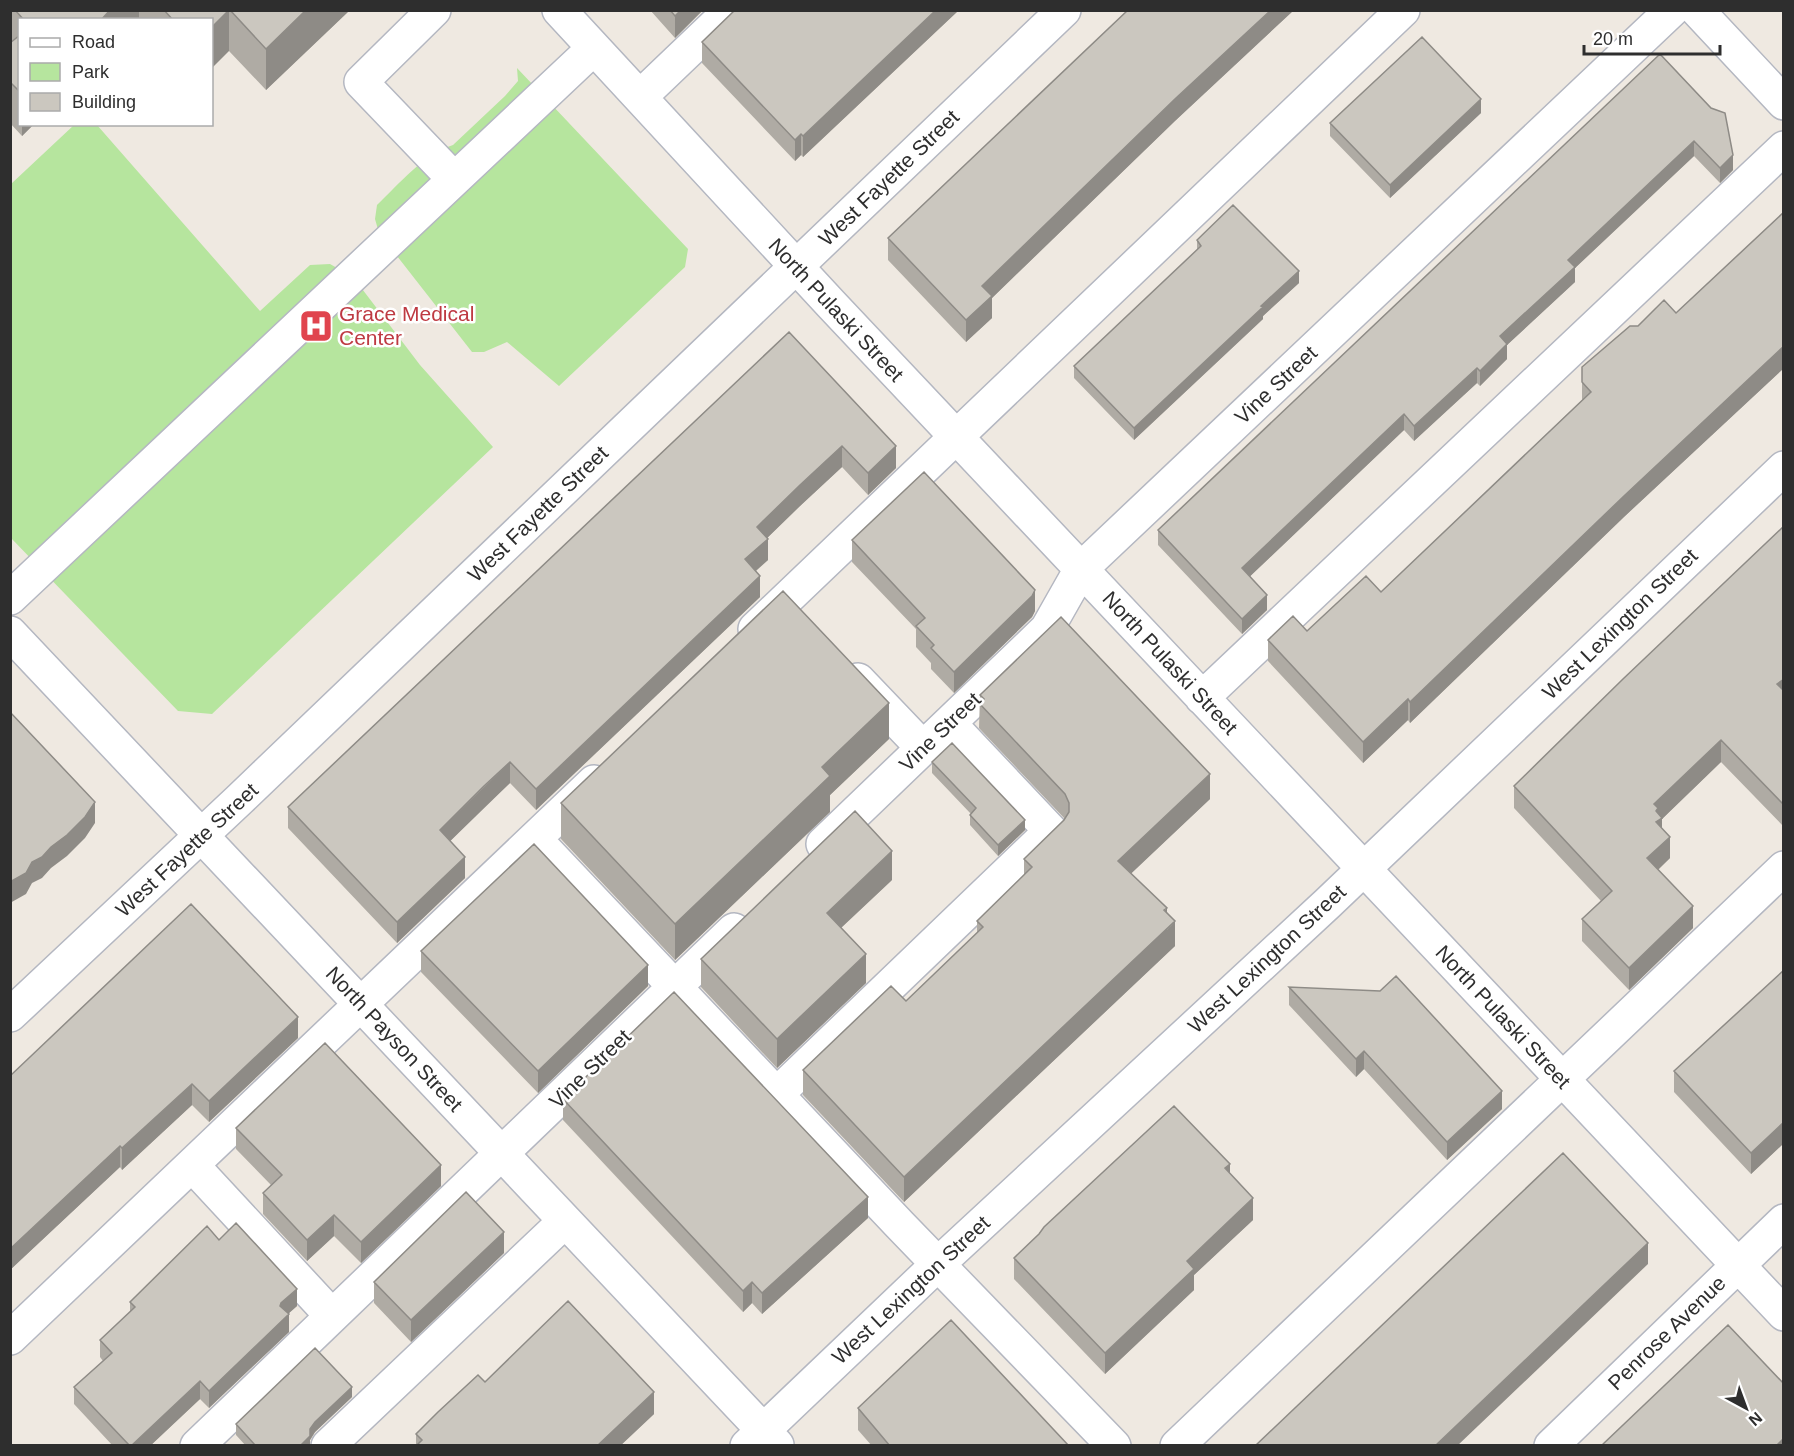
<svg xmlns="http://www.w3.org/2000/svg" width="1794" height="1456" font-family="Helvetica,sans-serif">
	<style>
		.green { fill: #b6e59e }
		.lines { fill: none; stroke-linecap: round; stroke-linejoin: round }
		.minor-casing { stroke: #b4b7c1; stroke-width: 36 }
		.minor { stroke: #fff; stroke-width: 33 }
		.wall { fill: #afaba4 }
		.shaded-wall { fill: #8e8b86 }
		.building { fill: #cbc7bf; stroke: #8e8b86; stroke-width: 1.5 }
		.labels { text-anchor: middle; stroke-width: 5; stroke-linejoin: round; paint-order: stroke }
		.street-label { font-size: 21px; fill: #2e2e2e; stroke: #fff }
		.health-label { font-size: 21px; fill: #be3a42; stroke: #fff; text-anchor: start }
	</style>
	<rect width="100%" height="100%" fill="#efe9e1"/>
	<path class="green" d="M517,68L688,249L685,267L559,386L507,342L484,352H472L379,233L375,219L377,205C399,184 424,154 453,145L505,96L518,81Z
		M74,125H97L260,311L310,265L330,264L353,277L420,365L493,447L212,714L178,711L11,538V184Z"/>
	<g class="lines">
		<defs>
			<path id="minor" d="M434,10L361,82L454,179
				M559,10L831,304L1784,1314
				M1697,10L1784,103
				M640,97L731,10
				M10,598L594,48
				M755,629L1403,10
				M10,633L777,1445
				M858,680L923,748
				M1202,698L1784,148
				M535,839L900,1225L1114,1446
				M823,844L1047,629L1081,569L1672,10
				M10,1015L239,800L1064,10
				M777,1094L1051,831L949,723
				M192,1165L332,1316
				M10,1338L594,782
				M197,1446L734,930
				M328,1446L565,1221
				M747,1446L938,1264L1328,903L1784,468
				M1177,1446L1784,868
				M1551,1446L1784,1221"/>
		</defs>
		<use href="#minor" class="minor-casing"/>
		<use href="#minor" class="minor"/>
	</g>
	<path class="wall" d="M12,10H350L266,90L229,51L212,20H20V124H34L22,136L10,123V43L12,42Z
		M650,10H703L675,38Z
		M735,10H959L803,157L801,155L795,161L702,63V42Z
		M1128,10H1294L1176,120L992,298V318L966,342L888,260V238Z
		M1660,54L1733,170L1720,183L1694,156L1575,268V282L1507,345V359L1480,386L1477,383L1414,441L1404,430L1250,576L1267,610L1242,634L1158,545V530Z
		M1481,113L1390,198L1330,136V123Z
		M1784,212V368L1625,516L1410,723L1408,720L1363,763L1268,661V640L1307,631L1381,592L1582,400V367L1638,326L1676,313Z
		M1197,240L1299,283L1263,316V319L1134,440L1074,378V366L1197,251Z
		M789,332L896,468L868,495L842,467L800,506L767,538L768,560L756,571L760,597L536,810L510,783L484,807L450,841L465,878L397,943L288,828V807Z
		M1784,526V827L1721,762L1662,819V828L1670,858L1658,870L1693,928L1629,990L1582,941V919L1601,901L1514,808V786Z
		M852,540L1035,611L1032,617L954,693L931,669V663L916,647V629L852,562Z
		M980,695L1210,799L1131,873L1167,912L1175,946L904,1202L803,1095V1070L906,1001L977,933V921L1024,875V859L1065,819L979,728Z
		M889,739L830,795V812L675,960L561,839V803Z
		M932,762L1025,830L998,856L970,825V815L971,814L932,773Z
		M892,880L841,928L866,983L777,1068L701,987V959Z
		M421,951L648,986L538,1093L421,972Z
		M1784,970V1143L1751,1174L1674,1092V1071Z
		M1289,987L1502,1109L1447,1160L1364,1069L1356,1077L1289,1005Z
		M298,1038L209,1122L192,1105L122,1170L120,1167L10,1270V1076Z
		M563,1099L868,1218L762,1314L752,1303L743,1312L563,1120Z
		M236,1128L441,1186L361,1263L334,1236L307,1261L263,1214V1193L271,1185L236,1149Z
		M1230,1173L1253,1220L1194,1275V1290L1105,1374L1014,1279V1258Z
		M219,1240L297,1306L288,1314L289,1332L209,1408L200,1399L150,1446H113L74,1404V1387L103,1361L100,1357V1340L130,1312V1302Z
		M504,1253L411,1342L374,1303V1282Z
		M485,1382L654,1414L620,1446H416V1434Z
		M352,1397L315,1432L310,1440V1446H246L236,1435V1424Z
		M858,1408L1069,1446H872L858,1430Z"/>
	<path class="shaded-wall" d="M110,10H139V20H101Z
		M229,10V51L212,68V27Z
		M306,10H350L266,90V49Z
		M681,10H703L675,38V16Z
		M936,10H959L803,157V136Z
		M1271,10H1294L1176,120L992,298V318L966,342V320L982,286L1176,98Z
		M1481,99V113L1390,198V185Z
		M22,124H34L22,136Z
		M801,134V155L795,161V140Z
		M1694,141V156L1575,268V282L1507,345V359L1480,386V371L1500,336L1568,260Z
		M1733,155V170L1720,183V168Z
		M1299,271V283L1263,316V319L1134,440V428L1261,306Z
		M1784,346V368L1625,516L1410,723V702L1625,495Z
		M1477,368V383L1414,441V426Z
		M1404,414V430L1242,584V568Z
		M842,446V467L800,506L757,548V527L800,485Z
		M896,446V468L868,495V473Z
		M768,539V560L745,580V559Z
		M760,576V597L536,810V789Z
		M1035,590V611L1032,617L954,693V672Z
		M1267,595V610L1242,634V619Z
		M1784,679V701L1777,684Z
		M1408,699V720L1363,763V742Z
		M889,703V739L830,795V812L675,960V924L822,767Z
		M1721,740V762L1662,819V840L1656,844L1654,804Z
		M510,762V783L440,851V830Z
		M1210,774V799L1118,886V861Z
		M95,802V823L85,838L67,856L51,868L42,878L32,883L26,894L10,903V882Z
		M1025,820V830L998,856V845Z
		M1670,837V858L1647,880V858Z
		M892,851V880L827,941V913Z
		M465,857V878L397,943V922Z
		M1693,906V928L1629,990V968Z
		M1167,908V930L1175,921V946L904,1202V1177Z
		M866,954V983L777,1068V1039Z
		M648,965V986L538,1093V1071Z
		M298,1017V1038L209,1122V1101Z
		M1364,1051V1069L1356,1077V1059Z
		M192,1084V1105L122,1170V1148Z
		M1502,1091V1109L1447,1160V1142Z
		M1784,1122V1143L1751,1174V1153Z
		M120,1146V1167L10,1270V1249Z
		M1230,1164V1185L1225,1168Z
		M441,1165V1186L361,1263V1242Z
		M868,1197V1218L762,1314V1293Z
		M1253,1198V1220L1194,1275V1290L1105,1374V1353L1187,1261Z
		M334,1215V1236L307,1261V1240Z
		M504,1232V1253L411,1342V1320Z
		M1648,1243V1264L1457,1446H1435Z
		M752,1282V1303L743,1312V1291Z
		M297,1289V1306L281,1320L289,1314V1332L209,1408V1391L280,1306L281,1303Z
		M200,1381V1399L150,1446H131Z
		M352,1387V1397L315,1432L310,1440V1446H300L315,1422Z
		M654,1392V1414L620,1446H597Z
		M1784,1438V1446H1776Z"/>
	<path class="building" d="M15,10H110L101,20H24Z
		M164,10H229L212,27V20H173Z
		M230,10H306L266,49Z
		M670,10H681L675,16Z
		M735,10H936L803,136L801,134L795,140L702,42Z
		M1128,10H1271L1176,98L982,286L992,296L966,320L888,238Z
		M20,35V92L10,82V43Z
		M1422,37L1481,99L1390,185L1330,123Z
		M1660,54L1711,108L1725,113L1733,155L1720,168L1694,141L1568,260L1575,267L1500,336L1507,344L1480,371L1477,368L1414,426L1404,414L1242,568L1267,595L1242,619L1158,530Z
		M1233,205L1299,271L1261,306L1263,307L1134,428L1074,366L1201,246L1197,240Z
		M1784,212V346L1625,495L1410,702L1408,699L1363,742L1268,640L1293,616L1307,631L1366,576L1381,592L1591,392L1582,382V367L1630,326H1638L1664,300L1676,313Z
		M789,332L896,446L868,473L842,446L800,485L757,527L768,539L745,559L760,576L536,789L510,762L484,786L440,830L465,857L397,922L288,807Z
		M924,472L1035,590L1032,596L954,672L931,648L934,645L916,626L925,618L852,540Z
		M1784,526V679L1777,684L1784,691V805L1721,740L1654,804L1658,808L1656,811L1662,818L1656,822L1670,837L1647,858L1693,906L1629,968L1582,919L1612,891L1514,786L1623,679Z
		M783,591L889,703L822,767L830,776L675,924L561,803Z
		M1061,617L1210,774L1118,861L1167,908L1164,910L1175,921L904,1177L803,1070L891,986L906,1001L983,927L977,921L1032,867L1024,859L1064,820L1069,812V803L1065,794L979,703L984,699L980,695Z
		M10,712L95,802L85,817L67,835L51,847L42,857L32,862L26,873L10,882Z
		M952,743L1025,820L998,845L970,815L976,808L932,762Z
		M855,811L892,851L827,913L866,954L777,1039L701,959Z
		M534,844L648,965L538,1071L421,951Z
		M191,904L298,1017L209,1101L192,1084L122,1148L120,1146L10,1249V1076Z
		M1784,970V1122L1751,1153L1674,1071Z
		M1396,976L1502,1091L1447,1142L1364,1051L1356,1059L1289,987L1380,991Z
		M674,992L868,1197L762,1293L752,1282L743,1291L563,1099Z
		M325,1043L441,1165L361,1242L334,1215L307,1240L263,1193L282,1175L236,1128Z
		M1174,1106L1230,1164L1225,1168L1253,1198L1187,1261L1194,1269L1105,1353L1014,1258L1039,1234L1044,1227Z
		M1563,1153L1648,1243L1435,1446H1255Z
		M466,1192L504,1232L411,1320L374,1282Z
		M236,1223L297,1289L281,1303L280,1306L289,1314L209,1391L200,1381L131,1446H130L74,1387L112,1353L100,1340L135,1307L130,1302L207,1226L219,1240Z
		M568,1301L654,1392L597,1446H416L422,1440L416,1434L438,1412L478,1375L485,1382Z
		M951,1320L1069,1446H890L858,1408Z
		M1728,1325L1784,1384V1438L1776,1446H1601Z
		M315,1348L352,1387L315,1422L310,1429V1436L300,1446H256L236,1424Z"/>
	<defs>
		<symbol id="hospital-square" viewBox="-11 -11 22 22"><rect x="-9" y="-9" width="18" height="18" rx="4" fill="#e0444e" stroke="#fff"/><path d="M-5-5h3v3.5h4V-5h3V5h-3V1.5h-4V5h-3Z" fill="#fff"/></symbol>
	</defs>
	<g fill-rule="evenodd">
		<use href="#hospital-square" x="297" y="307" width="38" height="38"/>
	</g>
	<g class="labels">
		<g class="street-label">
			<text transform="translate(889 178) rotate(-44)" y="7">West Fayette Street</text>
			<text transform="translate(836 310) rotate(47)" y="7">North Pulaski Street</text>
			<text transform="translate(1276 385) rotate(-43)" y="7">Vine Street</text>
			<text transform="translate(538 514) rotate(-44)" y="7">West Fayette Street</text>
			<text transform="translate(1620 624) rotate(-44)" y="7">West Lexington Street</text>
			<text transform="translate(1170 663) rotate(47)" y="7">North Pulaski Street</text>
			<text transform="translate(940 732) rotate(-44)" y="7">Vine Street</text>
			<text transform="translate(187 850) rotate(-43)" y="7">West Fayette Street</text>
			<text transform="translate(1267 959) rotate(-43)" y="7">West Lexington Street</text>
			<text transform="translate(1503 1017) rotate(47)" y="7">North Pulaski Street</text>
			<text transform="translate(394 1039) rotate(47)" y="7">North Payson Street</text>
			<text transform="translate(590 1069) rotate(-44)" y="7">Vine Street</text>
			<text transform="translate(911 1290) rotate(-43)" y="7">West Lexington Street</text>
			<text transform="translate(1667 1333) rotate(-44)" y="7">Penrose Avenue</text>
		</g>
		<g class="health-label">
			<text x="339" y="321">Grace Medical<tspan x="339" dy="24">Center</tspan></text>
		</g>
	</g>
	<rect width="1794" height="1456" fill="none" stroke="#2e2e2e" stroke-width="24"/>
	<rect x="18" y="18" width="195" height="108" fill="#ffffff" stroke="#ababab" stroke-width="1.5"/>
	<rect x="30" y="38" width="30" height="9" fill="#ffffff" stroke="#ababab" stroke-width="1.5"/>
	<text x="72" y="48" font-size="18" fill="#2e2e2e">Road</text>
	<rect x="30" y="63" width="30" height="18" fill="#b6e59e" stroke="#ababab" stroke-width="1.5"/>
	<text x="72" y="78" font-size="18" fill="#2e2e2e">Park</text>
	<rect x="30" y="93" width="30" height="18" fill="#cbc7bf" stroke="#ababab" stroke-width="1.5"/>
	<text x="72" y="108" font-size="18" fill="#2e2e2e">Building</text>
	<g transform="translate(1746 1408) rotate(139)" stroke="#ffffff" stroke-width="4.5" paint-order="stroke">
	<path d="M0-4.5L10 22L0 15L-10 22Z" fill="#2e2e2e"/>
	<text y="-9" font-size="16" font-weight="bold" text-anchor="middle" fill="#2e2e2e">N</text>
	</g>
	<path d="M1584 45v9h136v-9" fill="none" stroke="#2e2e2e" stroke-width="3"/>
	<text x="1593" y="45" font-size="18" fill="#2e2e2e" stroke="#ffffff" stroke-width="4.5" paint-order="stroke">20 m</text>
</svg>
